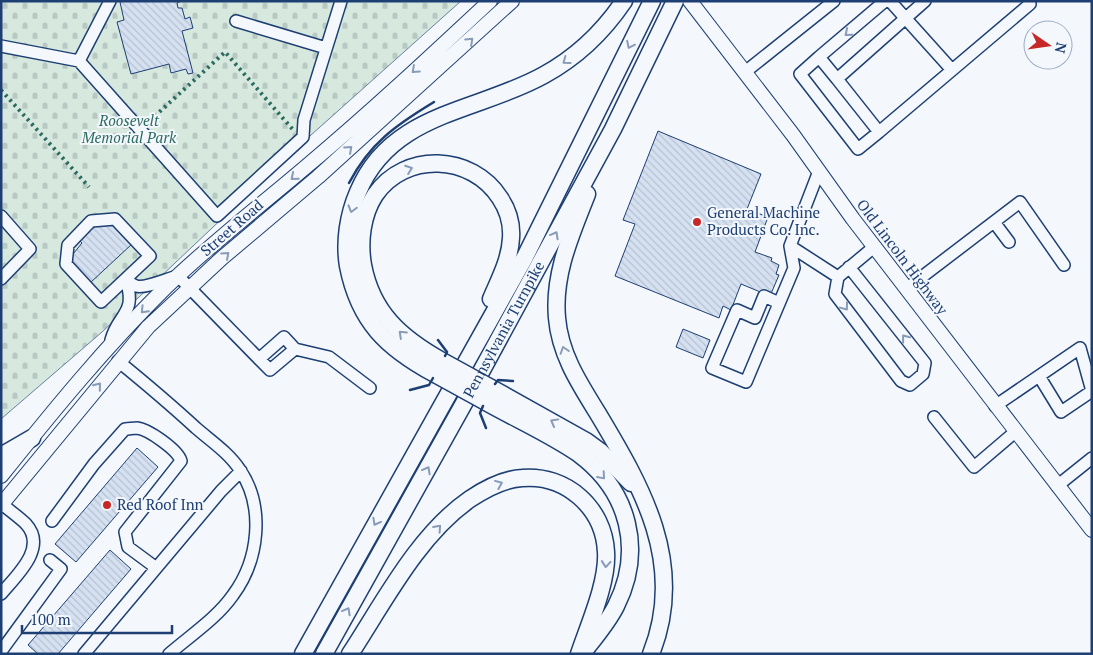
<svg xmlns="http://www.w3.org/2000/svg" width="1093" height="655" font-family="'PT Serif',serif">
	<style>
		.cemetery { fill: url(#cemetery-stones); stroke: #687fa3 }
		.building { fill: url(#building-back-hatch); stroke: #1d3f73 }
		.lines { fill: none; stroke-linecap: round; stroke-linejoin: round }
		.minor-casing { stroke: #1d3f73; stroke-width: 14 }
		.major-casing { stroke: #1d3f73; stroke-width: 16 }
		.highway-casing { stroke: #1d3f73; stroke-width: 19 }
		.minor { stroke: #f4f7fb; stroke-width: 11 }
		.major { stroke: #f4f7fb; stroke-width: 14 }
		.highway { stroke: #f4f7fb; stroke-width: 16 }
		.highway-bridge-casing { stroke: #1d3f73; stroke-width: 19; stroke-linecap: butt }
		.highway-bridge { stroke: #f4f7fb; stroke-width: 16 }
		.hedge { stroke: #2c6c60; stroke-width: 4; stroke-dasharray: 2.5 4; stroke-linecap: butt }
		.wall { stroke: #1d3f73; stroke-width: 2.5 }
		.oneway { stroke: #889bb7 }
		.poi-dot { fill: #c62828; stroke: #f4f7fb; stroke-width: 2 }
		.labels { text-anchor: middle; stroke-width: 4; stroke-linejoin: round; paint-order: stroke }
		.park-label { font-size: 15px; font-style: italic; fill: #2c6c60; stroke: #f4f7fb }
		.poi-label { font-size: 15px; fill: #1d3f73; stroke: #f4f7fb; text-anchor: start }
		.street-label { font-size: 15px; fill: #1d3f73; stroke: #f4f7fb }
	</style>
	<defs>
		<pattern id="cemetery-stones" width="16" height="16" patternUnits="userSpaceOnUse" patternTransform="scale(1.25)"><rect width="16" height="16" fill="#d7e8df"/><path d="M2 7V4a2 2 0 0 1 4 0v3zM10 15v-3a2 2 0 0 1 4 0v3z" fill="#b8c8c3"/></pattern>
		<pattern id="building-back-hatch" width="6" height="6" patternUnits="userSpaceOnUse" patternTransform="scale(1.25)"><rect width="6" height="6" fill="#d5e0f0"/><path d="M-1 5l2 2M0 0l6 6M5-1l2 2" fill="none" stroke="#b6c1d1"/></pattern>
	</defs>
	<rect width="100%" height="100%" fill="#f4f7fb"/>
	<path class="cemetery" d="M1,1H461L301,144L102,332L1,419Z"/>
	<path class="building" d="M122,1H181L177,3L178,8H182L185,19L190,17L193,28L182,31L193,73L188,74L186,69L171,73L169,64L131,74L117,22L124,20L120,2Z
		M658,131L761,174L747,209L768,217L755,252L772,258L771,261L779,265L776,274L779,275L770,296L741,284L731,310L723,306L719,318L615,276L635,224L623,220Z
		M113,221L132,244L90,283L69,259L82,243L79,240L99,223Z
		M683,329L710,340L703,358L676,347Z
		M137,448L158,467L76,562L55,544Z
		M110,550L131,569L58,654H38L28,645Z"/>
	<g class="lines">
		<defs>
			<path id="minor" d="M885,1L819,57L837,79L925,1
				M890,1L952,70
				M236,21L326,48
				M1,46L79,61L110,1
				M819,57L800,74L858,149L879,132
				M79,61L217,216L303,137L304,120L341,1
				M745,72L834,1
				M837,79L879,132L1030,4L1029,1
				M1,216L30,249L1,279
				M115,219L150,256L101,302L66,264L68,245L91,221Z
				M994,222L1009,242
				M790,246L838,277
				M849,267L925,363L923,374L910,385L901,381L835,294L838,277L874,247
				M126,280C129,282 133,285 136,286C145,289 168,278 178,276L259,359L270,370L295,349L284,337L259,359
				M906,289L1020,202L1064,265
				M779,303L764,296L755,318L737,310L712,368L746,382L794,268L790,246L819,171
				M111,340C118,313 137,315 126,280
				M295,349L329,357L370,388
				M118,361C145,383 171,405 196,428C211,441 229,453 240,470C265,507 259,560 233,595C217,618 191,635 169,654
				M1039,376L1061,412L1092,391
				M995,406L1080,348L1092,391
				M934,417L974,467L1015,432
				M1057,486L1092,458
				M52,521L94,464L125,429C129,429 133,428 137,428C148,429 178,450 181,461L125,532L128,547L155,567
				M1,594C16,576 48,548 26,524C19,517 10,511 2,504
				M2,650L61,569L50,560
				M84,654L221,491L241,471"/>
			<path id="major" d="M690,1L793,135L853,219L1092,530
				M1,476C53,411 106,346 165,288C210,244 260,206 308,165C370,113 430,57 490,1
				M1,505L148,327L222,258L318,177L512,1"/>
			<g id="highway">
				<path d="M587,194C571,235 553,274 557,318C560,354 579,383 597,412C642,487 687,564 651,654"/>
				<path d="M442,361C401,338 372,313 363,265C359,242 362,215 375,195C405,151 472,154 500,198C508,210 512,224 511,238C510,260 499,280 491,299"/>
				<path d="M435,374C387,348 359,322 348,266C344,242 348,215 358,192C391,112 478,112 544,75C577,57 603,32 624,1"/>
				<path d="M493,389L586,441L601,452L631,483"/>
				<path d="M486,402C516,419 550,434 579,454C629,491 644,550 616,606C608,622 596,636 585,650"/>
				<path d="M1,456L32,438"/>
				<path d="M303,654L525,257L652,1"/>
				<path id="s1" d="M324,654L463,405L613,129L675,1"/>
				<path d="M350,654C384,602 418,535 470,499C485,489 504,479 522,478C566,474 604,508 606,552C608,582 589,624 579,654"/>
			</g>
		</defs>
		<use href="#minor" class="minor-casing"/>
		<use href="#major" class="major-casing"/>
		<use href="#highway" class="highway-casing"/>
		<use href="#minor" class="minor"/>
		<use href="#major" class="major"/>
		<use href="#highway" class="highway"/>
		<defs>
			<path id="highway-bridge" d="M442,361L493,389
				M435,374L486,402"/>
		</defs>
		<use href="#highway-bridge" class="highway-bridge-casing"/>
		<use href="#highway-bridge" class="highway-bridge"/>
		<path class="hedge" d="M1,90L89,187
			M145,125L225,52L295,132"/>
		<path class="wall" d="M349,183C370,143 396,125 434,102
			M438,340L447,352L445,356
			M495,384L498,380L513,381
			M410,390L429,385L433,378
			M483,406L480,413L486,428"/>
	</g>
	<defs><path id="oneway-chevron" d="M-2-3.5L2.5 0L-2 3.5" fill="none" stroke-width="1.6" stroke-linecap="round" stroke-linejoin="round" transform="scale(1.25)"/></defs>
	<g class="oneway">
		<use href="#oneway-chevron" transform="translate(848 33) rotate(140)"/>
		<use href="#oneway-chevron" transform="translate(470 41) rotate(-43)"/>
		<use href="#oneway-chevron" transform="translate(630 45) rotate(116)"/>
		<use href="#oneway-chevron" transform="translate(566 61) rotate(144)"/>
		<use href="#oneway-chevron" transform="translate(415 70) rotate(138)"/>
		<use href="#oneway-chevron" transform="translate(349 149) rotate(-42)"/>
		<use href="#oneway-chevron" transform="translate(409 169) rotate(-20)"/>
		<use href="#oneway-chevron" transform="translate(294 177) rotate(140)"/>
		<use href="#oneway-chevron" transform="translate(352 209) rotate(106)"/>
		<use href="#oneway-chevron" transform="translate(555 235) rotate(-61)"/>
		<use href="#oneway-chevron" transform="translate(226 255) rotate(-42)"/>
		<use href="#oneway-chevron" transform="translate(845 307) rotate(53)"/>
		<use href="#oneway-chevron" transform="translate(144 310) rotate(134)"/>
		<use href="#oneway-chevron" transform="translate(402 334) rotate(-137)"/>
		<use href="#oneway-chevron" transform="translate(905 338) rotate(-128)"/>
		<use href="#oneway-chevron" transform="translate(564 350) rotate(-108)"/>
		<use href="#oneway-chevron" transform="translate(98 386) rotate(-51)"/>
		<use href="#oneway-chevron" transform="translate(554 422) rotate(-151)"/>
		<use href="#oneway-chevron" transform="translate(427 470) rotate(-61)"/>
		<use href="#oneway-chevron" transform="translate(602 476) rotate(49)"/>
		<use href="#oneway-chevron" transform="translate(499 484) rotate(-22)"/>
		<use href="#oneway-chevron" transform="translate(376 522) rotate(119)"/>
		<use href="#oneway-chevron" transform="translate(438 528) rotate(-48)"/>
		<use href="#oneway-chevron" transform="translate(606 564) rotate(95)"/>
		<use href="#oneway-chevron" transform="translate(347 611) rotate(-61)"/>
	</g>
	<g class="poi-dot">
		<circle cx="697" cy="222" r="5"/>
		<circle cx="107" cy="505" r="5"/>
	</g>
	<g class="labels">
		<g class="park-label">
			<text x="129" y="126">Roosevelt<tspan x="129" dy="17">Memorial Park</tspan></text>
		</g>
		<g class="poi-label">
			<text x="707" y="218">General Machine<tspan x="707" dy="17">Products Co. Inc.</tspan></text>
			<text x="117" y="510">Red Roof Inn</text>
		</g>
		<g class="street-label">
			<text transform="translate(232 228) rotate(-41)" y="5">Street Road</text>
			<text transform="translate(902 257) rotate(53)" y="5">Old Lincoln Highway</text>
			<text dy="5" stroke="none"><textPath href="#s1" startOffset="371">Pennsylvania Turnpike</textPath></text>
		</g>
	</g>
	<rect width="1093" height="655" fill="none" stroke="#1d3f73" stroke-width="5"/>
	<g transform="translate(1048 45) rotate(103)"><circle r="24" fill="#f4f7fb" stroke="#9eadc5"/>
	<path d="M0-4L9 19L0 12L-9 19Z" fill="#c62828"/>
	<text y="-8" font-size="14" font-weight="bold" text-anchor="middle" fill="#1d3f73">N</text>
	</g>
	<path d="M22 625v8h150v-8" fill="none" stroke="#1d3f73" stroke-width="2.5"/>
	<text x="30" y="625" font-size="15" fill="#1d3f73" stroke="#f4f7fb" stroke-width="4" paint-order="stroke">100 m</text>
</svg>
